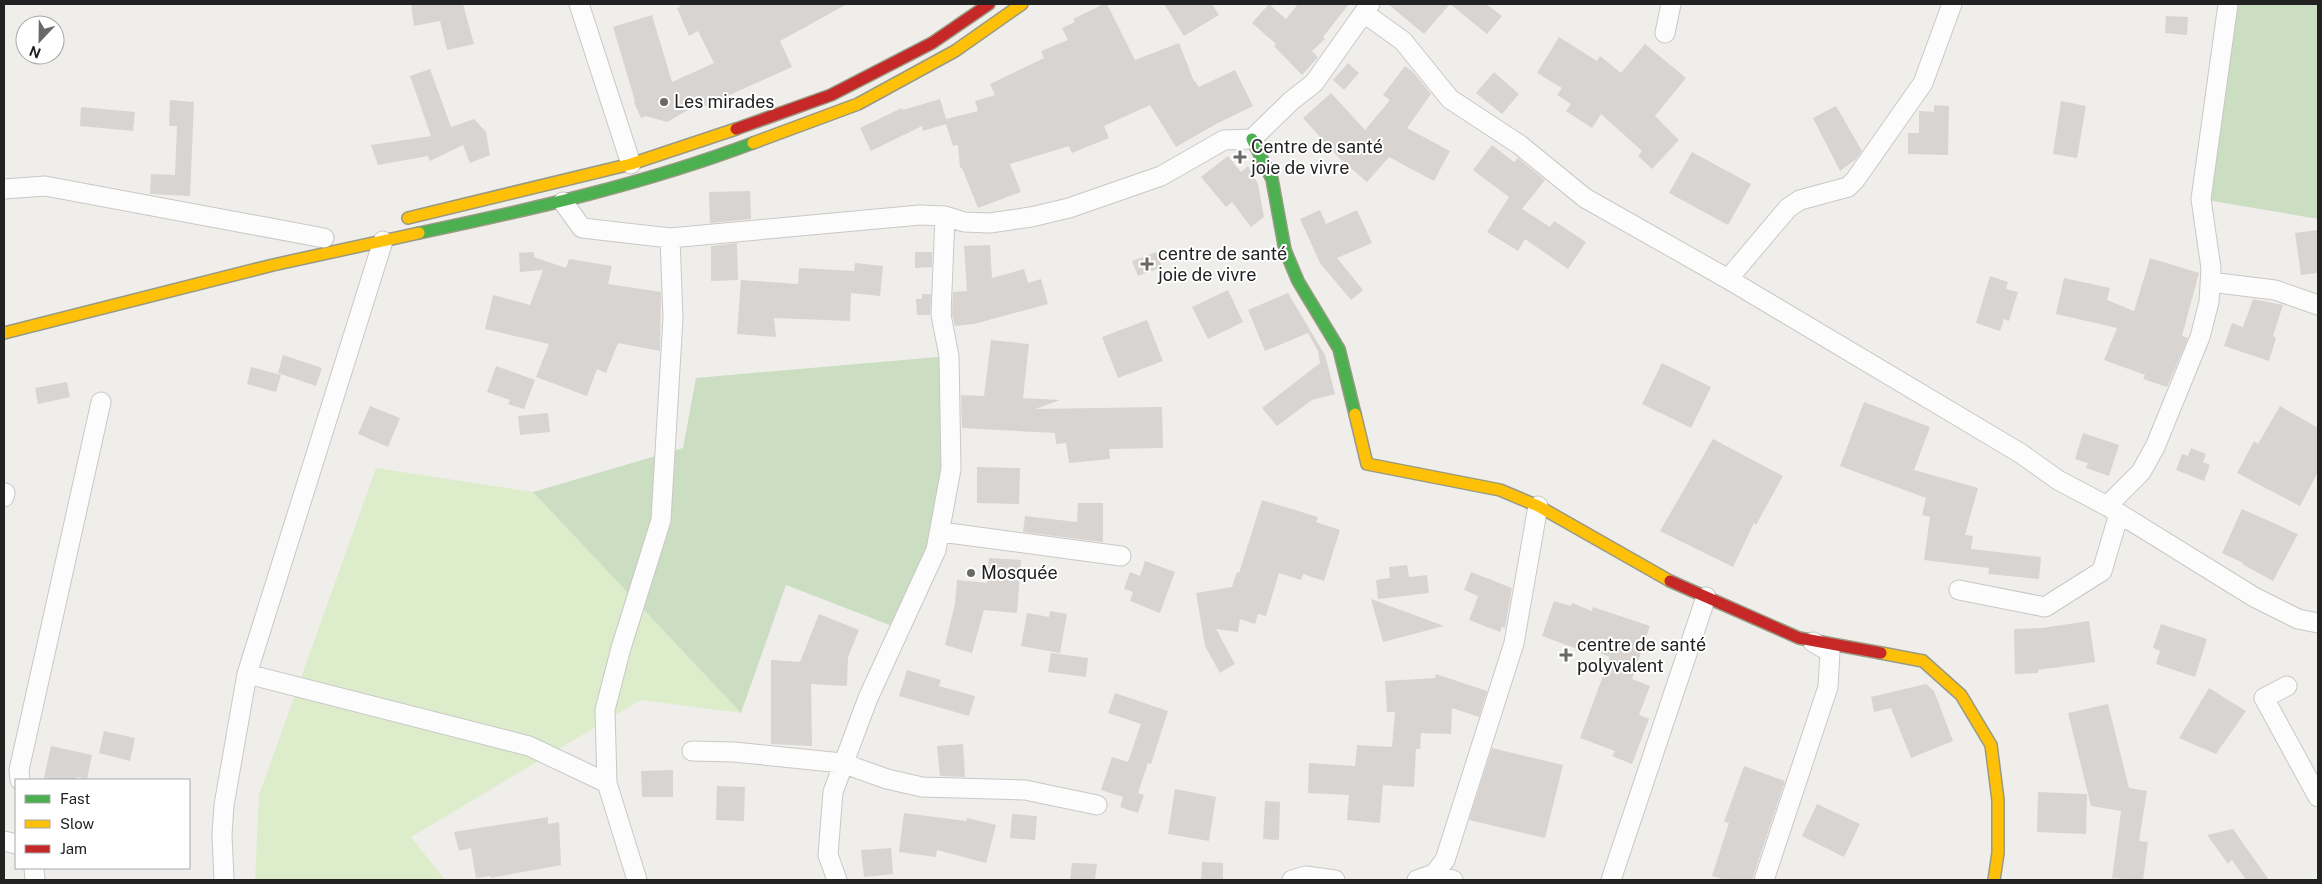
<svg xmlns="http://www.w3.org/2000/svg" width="2322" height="884" font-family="'Public Sans',sans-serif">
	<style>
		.grass { fill: #ddeccb }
		.forest { fill: #cbdec1 }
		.building { fill: #d7d4d2 }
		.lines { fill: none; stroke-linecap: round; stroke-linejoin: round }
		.street-casing { stroke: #c9c8c7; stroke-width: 21 }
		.fast-casing { stroke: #999a82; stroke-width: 14 }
		.slow-casing { stroke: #999a82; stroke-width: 14 }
		.jam-casing { stroke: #999a82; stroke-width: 14 }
		.street { stroke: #fdfcfc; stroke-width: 19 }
		.fast { stroke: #4caf50; stroke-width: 11 }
		.slow { stroke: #ffc107; stroke-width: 11 }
		.jam { stroke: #c62828; stroke-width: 11 }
		.poi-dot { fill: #6a6968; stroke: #fff; stroke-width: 2 }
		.labels { text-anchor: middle; stroke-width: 4; stroke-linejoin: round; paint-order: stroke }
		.poi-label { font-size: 18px; fill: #222; stroke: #fff; text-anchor: start }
	</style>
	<rect width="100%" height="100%" fill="#f0eeeb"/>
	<path class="grass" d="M376,468L533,492L741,713L641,700L411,837L445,880H255L259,795Z"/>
	<path class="forest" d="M2228,4H2318V219L2201,199Z
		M949,356L942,526L900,629L786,585L741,713L533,492L683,448L696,378Z"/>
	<path class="building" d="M411,4H463L474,44L447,50L440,21L414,26Z
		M679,4H847L780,41L792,67L696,110L695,106L667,122L646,116L641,118L634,102L635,101L613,27L652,15L672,82L714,63L698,31L689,36L677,8L680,7Z
		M1104,4H1107L1135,60L1179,43L1193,79L1199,87L1235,70L1253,106L1216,124L1176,147L1150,105L1104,126L1109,138L1072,153L1069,146L1010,164L1021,192L978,208L962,168H960L958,145L953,146L946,124L923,131L922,126L871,151L860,128L902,108L903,110L940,99L946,119L978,111L975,101L995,95L990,84L1044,58L1041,51L1068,40L1062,28L1075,22L1073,19Z
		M1164,4H1212L1219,15L1184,36Z
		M1269,4L1286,19L1298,4H1349L1323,37L1325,39L1312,51L1318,57L1302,75L1274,46L1276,44L1252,23Z
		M1388,4H1450L1424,34Z
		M1450,4H1486L1502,16L1487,34Z
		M2166,16L2188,17L2187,35L2165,33Z
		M1559,37L1597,61L1600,56L1621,73L1645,44L1686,78L1655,116L1679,140L1652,169L1638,156L1642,151L1601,114L1592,128L1566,111L1571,104L1557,95L1562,88L1537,73Z
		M1348,63L1359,73L1344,90L1333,80Z
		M1405,66L1413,72L1431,94L1407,128L1450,151L1434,181L1389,157L1367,182L1340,159L1303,118L1331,93L1365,130L1390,100L1383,95Z
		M430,69L451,127L474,119L486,132L490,155L470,163L463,145L430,161L428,156L378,165L371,145L431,136L410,76Z
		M1494,72L1519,94L1502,114L1476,93Z
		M170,100L194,102L190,196L150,194L151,174L175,175L177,126H169Z
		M2061,101L2086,106L2077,158L2053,154Z
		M1934,105L1949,106L1948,155L1908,154V133H1919V111L1934,112Z
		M1836,106L1862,151L1855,160L1840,171L1813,118Z
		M81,107L135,112L133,131L80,126Z
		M1492,145L1514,162L1518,158L1545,180L1522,209L1550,227L1554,221L1586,242L1568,269L1525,239L1518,251L1487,232L1509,197L1473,170Z
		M1692,152L1751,184L1728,225L1669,193Z
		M1228,156L1241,172L1248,166L1258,184L1264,217L1251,227L1232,202L1226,207L1201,177Z
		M750,191L751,219L710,223L709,192Z
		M1320,210L1326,224L1357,210L1372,243L1337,258L1363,290L1351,300L1320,263L1300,219Z
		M2318,230V273L2301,275L2295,233Z
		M737,243L738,280L711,281V246Z
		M990,245L992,278L1024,269L1028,283L1041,279L1048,304L974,324L955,326L952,314L953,292L967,291L964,246Z
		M534,252V257L566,268L569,259L612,266L608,284L661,292L660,351L618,343L606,373L597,369L587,396L536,377L549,344L485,329L493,295L530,305L543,270L520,272L519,253Z
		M915,252H932V267L915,268Z
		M1156,252L1162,267L1138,276L1132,261Z
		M2150,258L2199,273L2182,336L2188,338L2167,387L2143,379L2145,375L2104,360L2117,328L2056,314L2064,278L2110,288L2107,300L2134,311Z
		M855,263L883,266L880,296L851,293L850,321L774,318L776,337L737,334L741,280L798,284L799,268L854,271Z
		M1990,276L2008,282L2006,289L2018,292L2009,321L2004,319L2000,331L1976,323Z
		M1228,290L1243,322L1208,339L1192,307Z
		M1288,293L1325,355L1335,394L1312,400L1277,426L1262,408L1320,363L1318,351L1308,333L1265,351L1248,310Z
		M922,294H931L930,315H917L916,299H922Z
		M2253,299L2283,305L2273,336L2276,338L2269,361L2224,346L2232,323L2243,327Z
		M1147,320L1163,361L1118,378L1102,337Z
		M991,340L1029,344L1023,398L1060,400L1035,409L1162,407L1163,448L1109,449L1110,459L1069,463L1066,443L1056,444L1055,433L962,428L961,395L984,396Z
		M283,355L322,368L316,386L278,373Z
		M1662,363L1711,387L1691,428L1642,404Z
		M496,366L535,380L524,409L508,404L510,400L487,392Z
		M251,367L281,375L276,392L247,384Z
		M67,382L70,397L38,404L35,388Z
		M1864,402L1930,427L1914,470L1978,488L1965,535L1973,536L1971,549L2041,557L2039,579L1988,574L1989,568L1924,560L1930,517L1922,515L1926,498L1840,466Z
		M370,406L400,418L388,447L358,434Z
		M2280,406L2318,428V472L2300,506L2237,473L2254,441L2258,444Z
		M548,413L550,432L520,435L518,416Z
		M2083,433L2119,445L2109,476L2086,468L2088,463L2075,459Z
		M1713,439L1783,476L1756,525L1754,523L1733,567L1660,531Z
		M2191,448L2206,454L2203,462L2210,465L2204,481L2176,470L2182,454L2188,456Z
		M977,467L1020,468L1019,504L977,503Z
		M1262,500L1318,517L1316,522L1340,530L1324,581L1303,574L1301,580L1279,573L1266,616L1258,614L1255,624L1240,619L1238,632L1216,629L1235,664L1220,673L1205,646L1196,593L1232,587L1237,572L1239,573Z
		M1078,503H1103V542L1023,532L1025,516L1077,522Z
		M2242,509L2298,534L2273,581L2242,564L2243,563L2222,553Z
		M989,558L1021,560L1017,613L984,610L972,653L945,645L955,604L957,580L987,583Z
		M1145,561L1175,572L1160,613L1130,601L1133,592L1124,589L1130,572L1140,576Z
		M1407,565L1409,577L1427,575L1429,593L1378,599L1376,580L1390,578L1389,567Z
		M1471,572L1512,588L1505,628L1502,627L1500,632L1469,620L1478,596L1464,590Z
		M1371,599L1444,626L1383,642Z
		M1554,601L1571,606L1572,603L1592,611L1593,607L1650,626L1632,679L1650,686L1639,715L1649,719L1632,764L1612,756L1615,751L1580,738L1610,657L1581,646L1580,650L1542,636Z
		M1050,611L1067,614L1060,653L1021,646L1027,613L1049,617Z
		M819,614L859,630L848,657L847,686L811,684L812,746L771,744V660L800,662Z
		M2089,621L2095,662L2038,670V673L2015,674L2014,629L2042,628Z
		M2161,624L2207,639L2195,677L2156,664L2160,651L2153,648Z
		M1051,653L1088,658L1086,677L1048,672Z
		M907,670L941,680L939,686L975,696L969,716L899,696Z
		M1436,674L1487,691L1479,717L1452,708L1451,734L1421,733L1420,749H1416L1414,787L1383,785L1380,823L1347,820L1349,795L1308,793L1309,763L1355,766L1357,745L1392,747L1395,712H1387L1385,681L1435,678Z
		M1926,684L1934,691L1953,741L1911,758L1891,708L1874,712L1871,697Z
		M2209,688L2246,711L2216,754L2179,738Z
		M1115,693L1168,711L1151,764L1148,763L1138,793L1144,795L1138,813L1120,807L1123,797L1101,790L1112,757L1128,762L1141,724L1108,713Z
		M2108,704L2129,788L2147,791L2139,841L2148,842L2143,880L2112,878L2121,811L2091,806L2068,713Z
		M104,731L135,738L130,761L99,753Z
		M963,744L965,777L940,776L937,746Z
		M51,746L92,755L87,779L77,777L76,780H54L44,778Z
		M1492,748L1563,765L1545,838L1469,820Z
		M1744,766L1785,781L1752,880H1726L1712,876L1729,823L1724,822Z
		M673,770V797H642L641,771Z
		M717,786L745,787L744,821L716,820Z
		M1175,789L1216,797L1209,841L1168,834Z
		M2038,792L2087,794L2086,834L2037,832Z
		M1265,801L1280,802L1279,840L1263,839Z
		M1817,804L1860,824L1844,857L1802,836Z
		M904,813L966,821L967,818L996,825L986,863L937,850L936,857L899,852Z
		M1012,814L1037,816L1035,840L1010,838Z
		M548,817V824L559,822L561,865L491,878V876L476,878L471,848L459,851L454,832Z
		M2233,829L2269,880H2246L2232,860L2228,864L2207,835Z
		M891,848L893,874L864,877L861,850Z
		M1202,862L1223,863V880H1201Z
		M1072,863L1097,864L1095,880H1070Z"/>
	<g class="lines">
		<defs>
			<path id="street" d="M579,4L631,164
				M1364,13L1403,41L1450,99L1520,145L1585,198L1728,279L2020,453L2058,480L2107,506L2254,597L2298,619L2318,623
				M1665,33L1671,4
				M4,189L45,186L324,238
				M563,202L582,228L670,238L920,215L945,216L964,222L990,223L1031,217L1069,208L1161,176L1224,140L1252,139L1291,101L1314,83L1370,4
				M1728,279L1788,208L1800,200L1848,187L1855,180L1923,83L1952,4
				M2210,282L2275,290L2318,305
				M4,497L5,493
				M2107,506L2141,472L2155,447L2200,337L2209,302L2211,268L2201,199L2228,4
				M941,532L1121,556
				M1959,590L2045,607L2102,571L2119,514
				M247,674L529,746L607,783
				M2287,686L2264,698L2318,797
				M692,751L734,752L842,763L887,779L922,787L1025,790L1097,805
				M20,780L19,770L101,402
				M4,841L16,844
				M34,868L35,880
				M1434,874L1453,880
				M224,880L222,835L224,805L247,674L383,241
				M637,880L607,783L605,710L621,648L661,520L673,318L670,238
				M837,880L828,855L833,792L868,698L936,550L951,469L949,356L941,315L945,216
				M1292,880L1306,876L1335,880
				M1417,880L1434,874L1445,860L1514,643L1538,506
				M1611,880L1706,597
				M1764,880L1828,687L1830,652L1813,642"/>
			<path id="fast" d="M1252,139L1272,179L1285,250L1298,281L1339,349L1355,414
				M419,233C533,209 644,184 753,143"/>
			<path id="slow" d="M753,143L858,104L955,51L1022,4
				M408,218L631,164L736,129
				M4,333L273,265L419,233
				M1355,414L1367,464L1500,490L1538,506L1670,581
				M1881,653L1923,661L1961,695L1991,745L1998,800V853L1994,880"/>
			<path id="jam" d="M736,129L831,95L932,43L989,4
				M1670,581L1799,638L1881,653"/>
		</defs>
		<use href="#street" class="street-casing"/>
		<use href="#fast" class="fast-casing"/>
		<use href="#slow" class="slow-casing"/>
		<use href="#jam" class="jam-casing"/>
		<use href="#street" class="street"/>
		<use href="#fast" class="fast"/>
		<use href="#slow" class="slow"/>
		<use href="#jam" class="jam"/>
	</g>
	<g class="poi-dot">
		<circle cx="664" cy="102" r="5"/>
		<path d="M1237.5 149.5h5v5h5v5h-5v5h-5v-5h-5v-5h5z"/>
		<path d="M1144.5 256.5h5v5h5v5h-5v5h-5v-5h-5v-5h5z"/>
		<circle cx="971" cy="573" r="5"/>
		<path d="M1563.5 647.5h5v5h5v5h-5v5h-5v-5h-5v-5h5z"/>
	</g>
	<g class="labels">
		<g class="poi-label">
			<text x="674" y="108">Les mirades</text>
			<text x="1251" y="153">Centre de santé<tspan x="1251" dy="21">joie de vivre</tspan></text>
			<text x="1158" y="260">centre de santé<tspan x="1158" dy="21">joie de vivre</tspan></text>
			<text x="981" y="579">Mosquée</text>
			<text x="1577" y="651">centre de santé<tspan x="1577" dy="21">polyvalent</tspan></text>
		</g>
	</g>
	<rect width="2322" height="884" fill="none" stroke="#222222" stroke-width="10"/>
	<rect x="15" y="779" width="175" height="90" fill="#ffffff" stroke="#a7a7a7"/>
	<rect x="25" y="795" width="25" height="8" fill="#4caf50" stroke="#a7a7a7"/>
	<text x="60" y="804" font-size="15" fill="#222222">Fast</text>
	<rect x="25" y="820" width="25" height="8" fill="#ffc107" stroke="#a7a7a7"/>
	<text x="60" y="829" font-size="15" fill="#222222">Slow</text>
	<rect x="25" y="845" width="25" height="8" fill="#c62828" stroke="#a7a7a7"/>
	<text x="60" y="854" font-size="15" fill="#222222">Jam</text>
	<g transform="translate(40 40) rotate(202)"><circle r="24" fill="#ffffff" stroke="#a7a7a7"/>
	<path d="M0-4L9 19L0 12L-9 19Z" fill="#6a6968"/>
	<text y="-8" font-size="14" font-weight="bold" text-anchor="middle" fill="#222222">N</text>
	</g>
</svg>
